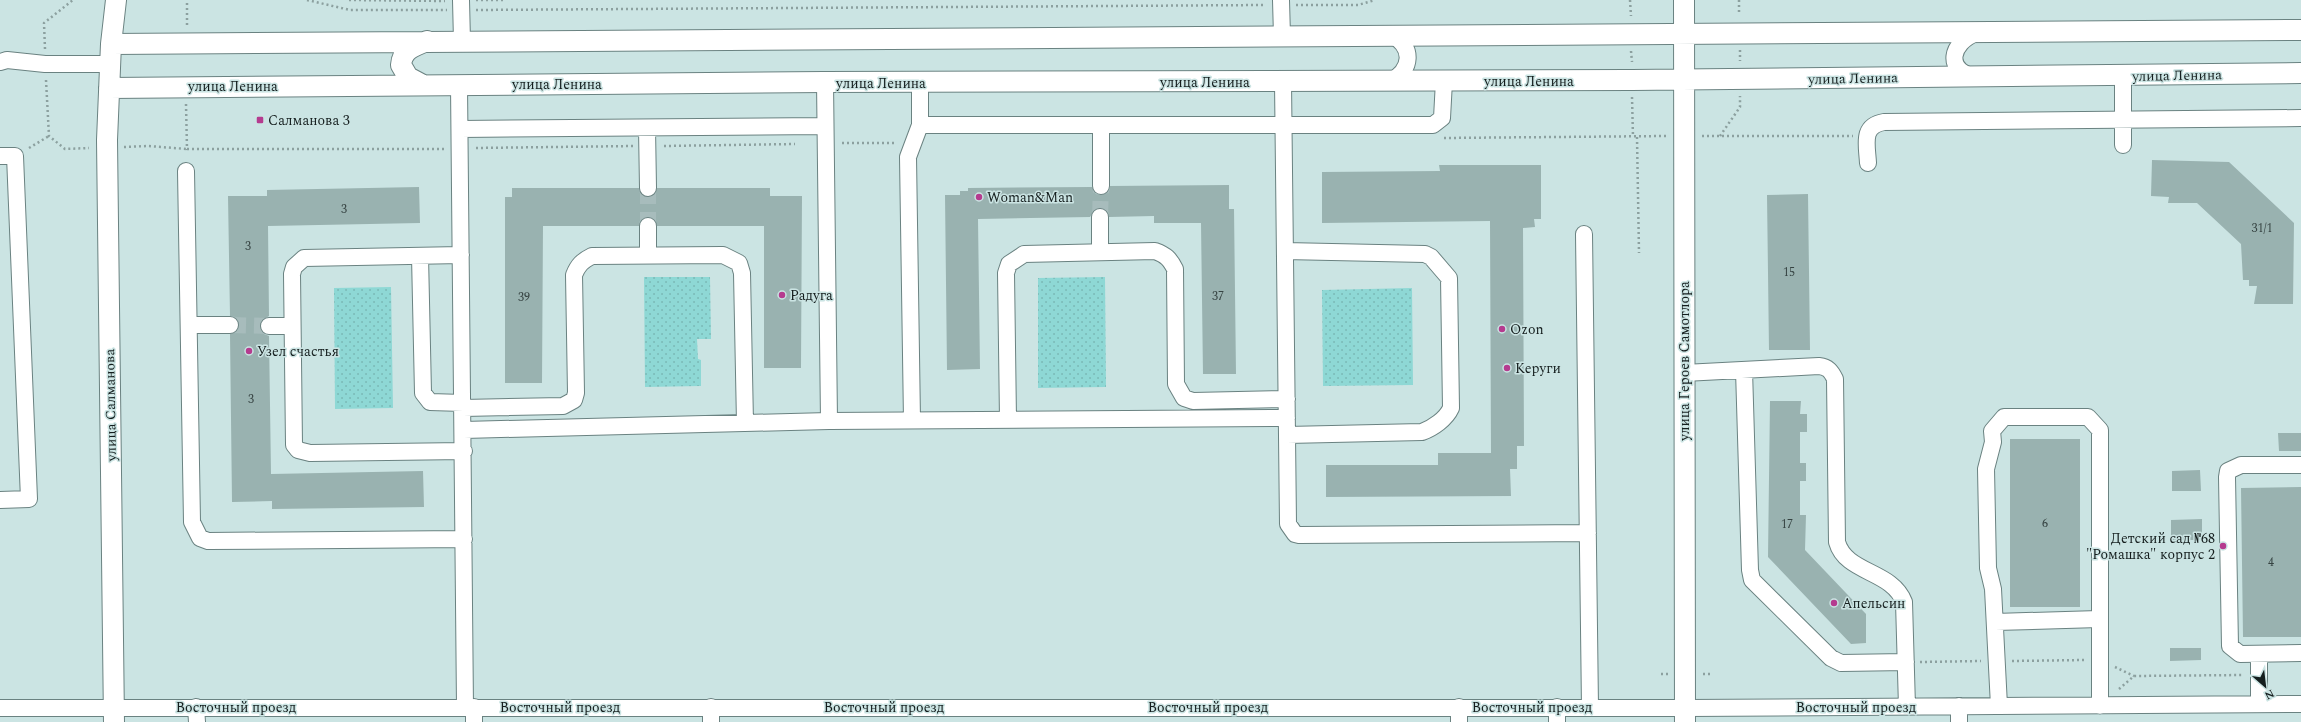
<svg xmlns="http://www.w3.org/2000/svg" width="2301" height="722" font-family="Spectral,serif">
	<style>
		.grass { fill: url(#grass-dots) }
		.building { fill: #99b2b0 }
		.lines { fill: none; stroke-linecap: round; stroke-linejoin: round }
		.minor-tunnel { stroke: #a7bcbc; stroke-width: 16; stroke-dasharray: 16 8; stroke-linecap: butt }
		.minor-casing { stroke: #6a8281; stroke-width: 18 }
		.major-casing { stroke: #6a8281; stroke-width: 22 }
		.path { stroke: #8ca09f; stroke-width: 2.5; stroke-dasharray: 2 3; stroke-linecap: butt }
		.minor { stroke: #fff; stroke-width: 16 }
		.major { stroke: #fff; stroke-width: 20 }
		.poi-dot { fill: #b53b8f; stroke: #cbe4e3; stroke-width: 1.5 }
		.labels { text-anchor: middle; stroke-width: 3; stroke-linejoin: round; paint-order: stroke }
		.number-label { font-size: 12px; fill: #364342 }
		.street-label { font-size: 14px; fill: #151e1e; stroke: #cbe4e3 }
		.poi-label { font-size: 14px; fill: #151e1e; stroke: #cbe4e3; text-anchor: start }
	</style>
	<defs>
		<pattern id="grass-dots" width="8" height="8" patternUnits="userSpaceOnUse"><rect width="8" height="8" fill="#8ed8d5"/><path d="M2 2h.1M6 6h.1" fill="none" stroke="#7ab9b6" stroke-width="1.8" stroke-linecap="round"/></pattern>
	</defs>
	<rect width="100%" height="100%" fill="#cbe4e3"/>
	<path class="grass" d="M644,277H710L711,339H697L698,359L701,360V386L645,387Z
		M1105,277L1106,387L1038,388V278Z
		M391,287L393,408L335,409L334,288Z
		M1412,288L1413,385L1323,386L1322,290Z"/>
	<path class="building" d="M2152,160L2229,162L2294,223L2293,304H2254L2257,286H2249V280H2243L2241,244L2197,203H2168L2169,197L2151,196Z
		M1439,165H1541V219H1534L1535,227L1523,228L1524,446H1517V469H1510L1511,496L1326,497V465H1438V453H1491L1490,221L1322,223V172L1440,171Z
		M1229,185V209H1234L1236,374H1203L1201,223H1154V216L1109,217L1108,212L1100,208L1095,209L1090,217L978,219L980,369L947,370L945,195H960V191H968V188L1092,187L1096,194L1101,195L1109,191L1110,186Z
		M419,187L420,223L268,226L269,316L261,321L260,326L264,334L269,336L271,474L423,471L424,507L272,509V501L232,502L230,334L238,330L239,325L235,317L230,316L228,196H267V190Z
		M512,188H639L640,193L648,197L653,196L657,188H770V196H802L801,368H764V226H657L653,218L648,217L640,221L639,226H543L542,383H505V197H512Z
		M1808,194L1810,350H1769L1767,195Z
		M1770,401H1801L1800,414H1807V432H1800V463H1806V481H1800V515H1806L1805,550L1866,614V643L1851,644L1768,557Z
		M2278,433H2301V451H2279Z
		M2010,439H2080V607H2010Z
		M2200,470L2201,491H2172V471Z
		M2301,487V637H2243L2241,488Z
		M2202,519V540H2171V520Z
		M2170,648H2201V660L2170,661Z"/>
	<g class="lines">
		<path class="minor-tunnel" d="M648,188V226
			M1100,217L1101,186
			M230,325L269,326"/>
		<defs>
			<path id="minor" d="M461,0L462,41
				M1281,0L1282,36
				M0,62L7,60L45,64H110
				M1975,77C1944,70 1951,43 1976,33
				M1391,81C1412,69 1414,48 1392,35
				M825,82L829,421
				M1283,82L1288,524L1295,534L1299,535L1588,533
				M459,85L465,707
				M920,125H1433L1442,118L1444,81
				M647,128L648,188
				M460,129L825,126
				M2123,145V75
				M0,156H15L29,499L0,500
				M1868,163C1867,144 1861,126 1884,122L2301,118
				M186,171L192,522L200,538L208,541L464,539
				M1101,186V125
				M648,226V256
				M1584,234L1590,707
				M1285,251L1425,254L1431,257L1449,278L1451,408C1446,419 1433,428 1422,432L1287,435
				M1100,252V217
				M461,255L304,258L294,267L292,274L294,445L298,450L310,453L464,451
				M420,256L423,393L430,402L463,403
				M189,325H230
				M269,326H292
				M1744,370L1750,570L1752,580L1831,658L1841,663L1906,662
				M1684,373L1819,366C1828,367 1831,371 1835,379L1837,542C1846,574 1892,570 1904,602L1907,707
				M463,408L563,406L574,400L576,393L574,275C578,265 582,261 592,256L723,255L739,263L742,273L745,423
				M912,420L908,157L920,125V83
				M1008,420L1006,273L1009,264L1024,254L1155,251C1166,255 1170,259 1175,269L1176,384L1184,398L1193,401L1287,399
				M464,430L829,421L1287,418
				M2301,465H2241L2228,471L2227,477L2230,646L2240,654L2301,653
				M1995,622L2099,619
				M2259,704V654
				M1959,706V722
				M1999,706L1993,589L1988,568L1986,469L1993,442L1992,431L2004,417H2088L2100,430V706
				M196,707L197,722
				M474,707V722
				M1557,707V722
				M0,708H1686L2301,704
				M711,722V707
				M1459,722V707"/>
			<path id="major" d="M1684,0L1685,722
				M111,44L2301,30
				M423,85L408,77L401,65C402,50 414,46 427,41
				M109,88L825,82L1632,80L2301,73
				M114,722L107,140L111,44L116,0"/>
		</defs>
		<use href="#minor" class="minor-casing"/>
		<use href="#major" class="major-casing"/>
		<path class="path" d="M307,0L350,10H447
			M349,0L445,1
			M476,0H504
			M1630,0L1631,16
			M1739,0V15
			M1296,5H1358L1375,0
			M476,10L1265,5
			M187,25V0
			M45,49L44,23L73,0
			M1740,50V61
			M1631,51L1632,62
			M46,80L49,136L65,149L89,148
			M1632,97L1633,137
			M186,104L187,149H445
			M1702,136H1853
			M1720,136L1740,107V96
			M1637,137L1639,253
			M1444,138L1667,136
			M842,143H897
			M664,146L795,144
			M124,147L148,146L187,149
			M29,148L49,136
			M476,148L633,146
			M2012,661L2085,660
			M1920,662L1981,661
			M2115,667L2134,676
			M1661,674H1668
			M1703,674H1711
			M2119,689L2134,676L2243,675"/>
		<use href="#minor" class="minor"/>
		<use href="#major" class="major"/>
	</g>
	<g class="poi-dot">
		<rect x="256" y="116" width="8" height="8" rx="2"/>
		<circle cx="979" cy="197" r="4"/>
		<circle cx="782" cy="295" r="4"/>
		<circle cx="1502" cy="329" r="4"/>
		<circle cx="249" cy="351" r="4"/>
		<circle cx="1507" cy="368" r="4"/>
		<circle cx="2223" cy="546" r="4"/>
		<circle cx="1834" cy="603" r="4"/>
	</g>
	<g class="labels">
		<g class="number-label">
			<text x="344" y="213">3</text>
			<text x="2262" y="232">31/1</text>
			<text x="248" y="250">3</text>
			<text x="1789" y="276">15</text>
			<text x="1218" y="300">37</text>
			<text x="524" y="301">39</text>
			<text x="251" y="403">3</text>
			<text x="2045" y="527">6</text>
			<text x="1787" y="528">17</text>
			<text x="2271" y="566">4</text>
		</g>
		<g class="street-label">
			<text transform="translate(2177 75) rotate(-1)" y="5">улица Ленина</text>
			<text transform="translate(1853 78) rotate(-1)" y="5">улица Ленина</text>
			<text x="1529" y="86">улица Ленина</text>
			<text x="1205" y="87">улица Ленина</text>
			<text x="881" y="88">улица Ленина</text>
			<text x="557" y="89">улица Ленина</text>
			<text x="233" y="91">улица Ленина</text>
			<text transform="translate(1684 361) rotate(-90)" y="5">улица Героев Самотлора</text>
			<text transform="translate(110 405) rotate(-91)" y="5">улица Салманова</text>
			<text x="236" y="712">Восточный проезд</text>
			<text x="560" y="712">Восточный проезд</text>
			<text x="884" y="712">Восточный проезд</text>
			<text x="1208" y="712">Восточный проезд</text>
			<text x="1532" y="712">Восточный проезд</text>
			<text x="1856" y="712">Восточный проезд</text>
		</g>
		<g class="poi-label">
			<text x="268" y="125">Салманова 3</text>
			<text x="987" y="202">Woman&amp;Man</text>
			<text x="790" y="300">Радуга</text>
			<text x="1510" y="334">Ozon</text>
			<text x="257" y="356">Узел счастья</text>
			<text x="1515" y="373">Керуги</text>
			<text x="2215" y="543" text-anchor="end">Детский сад №68<tspan x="2215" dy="16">"Ромашка" корпус 2</tspan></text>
			<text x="1842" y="608">Апельсин</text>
		</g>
	</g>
	<g transform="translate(2265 686) rotate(152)" stroke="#cbe4e3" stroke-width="3" paint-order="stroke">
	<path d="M0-3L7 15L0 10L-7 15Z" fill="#151e1e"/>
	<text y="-6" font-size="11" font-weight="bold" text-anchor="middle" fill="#151e1e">N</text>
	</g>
</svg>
